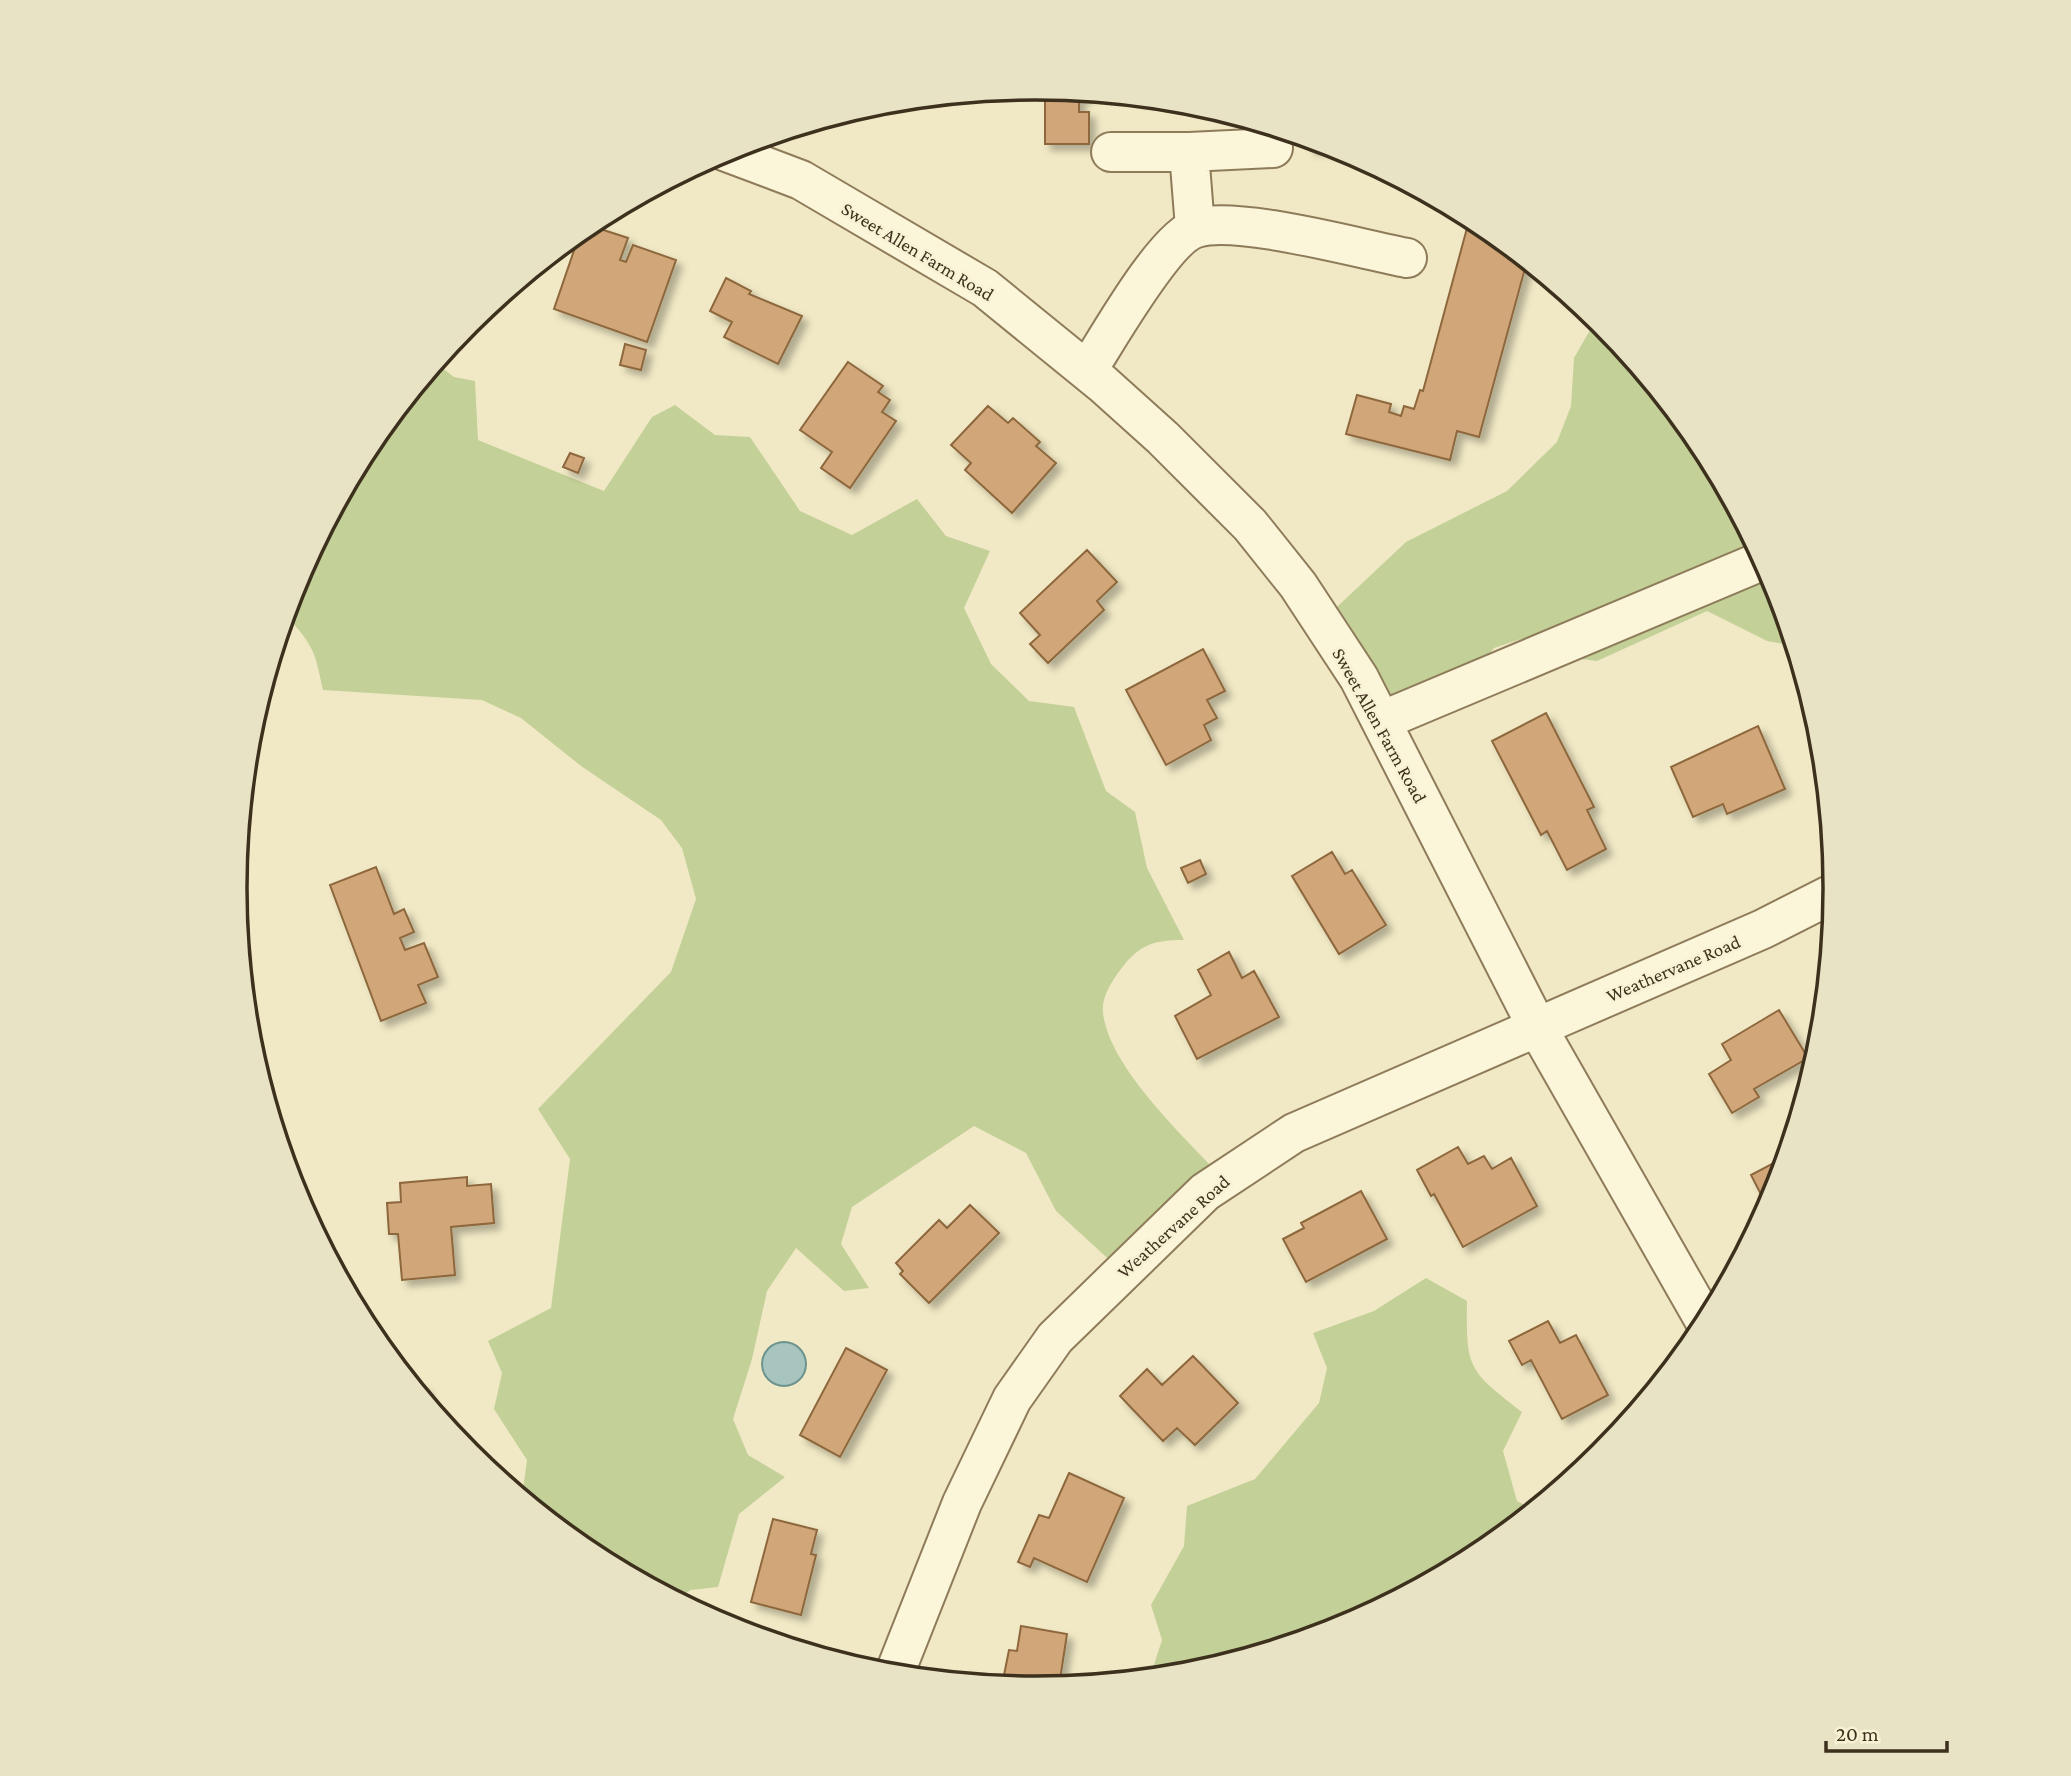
<svg xmlns="http://www.w3.org/2000/svg" width="2071" height="1776" font-family="'Crimson Pro',serif">
	<style>
		.green { fill: #c3d098 }
		.water { fill: #a7c4bf; stroke: #6d938e; stroke-width: 2 }
		.building { fill: #d1a779; stroke: #8e673e; stroke-width: 2; filter: url(#shadow) }
		.lines { fill: none; stroke-linecap: round; stroke-linejoin: round }
		.minor-casing { stroke: #8e7b5a; stroke-width: 42 }
		.minor { stroke: #fbf5d9; stroke-width: 38 }
		.labels { text-anchor: middle; stroke-width: 5; stroke-linejoin: round; paint-order: stroke }
		.street-label { font-size: 19px; fill: #3d311e; stroke: #f8f2d5 }
		.rim { fill: none; stroke: #3d311e; stroke-width: 3.5 }
	</style>
	<defs>
		<filter id="shadow"><feDropShadow dx="6" dy="6" stdDeviation="3.5" flood-color="#0004"/></filter>
	</defs>
	<rect width="100%" height="100%" fill="#f1e9c5"/>
	<path class="green" d="M1597,318L1701,444L1775,582L1795,646L1767,641L1707,611L1597,661L1574,658L1521,639L1494,648L1464,688L1383,726L1322,621L1406,542L1507,491L1557,442L1571,406L1574,358Z
		M436,363L454,377L475,381L478,440L604,491L652,417L675,405L715,435L750,437L800,511L852,535L917,499L946,536L990,551L964,608L991,664L1029,701L1074,707L1106,791L1135,812L1147,868L1184,940C1153,940 1139,945 1121,969C1112,981 1101,997 1103,1013C1109,1065 1178,1131 1213,1168L1115,1265L1056,1211L1026,1153L974,1126L852,1207L841,1244L869,1288L844,1291L796,1248L767,1291L752,1359L733,1419L748,1455L785,1477L739,1514L718,1587L691,1590L676,1599L590,1553L522,1497L527,1460L494,1409L502,1373L488,1341L551,1308L570,1159L538,1109L671,972L696,899L682,848L661,820L581,766L521,718L482,700L323,690C320,678 318,664 313,652C297,617 281,631 296,581L370,443Z
		M1426,1278L1467,1301C1466,1369 1468,1370 1522,1412L1503,1451L1517,1501L1534,1510L1480,1554L1341,1628L1191,1673L1150,1677L1162,1640L1151,1605L1184,1546L1187,1506L1255,1479L1319,1403L1327,1368L1313,1333L1374,1311Z"/>
	<path class="water" d="M762 1364a22 22 0 1 1 44 0a22 22 0 1 1-44 0Z"/>
	<path class="building" d="M1051,89L1088,93V96H1079V112H1089V144H1045V95H1051Z
		M1309,138L1341,148H1309Z
		M1470,217L1527,261L1479,437L1457,431L1450,460L1346,434L1357,395L1391,404L1389,412L1401,416L1404,406L1414,409L1420,390L1423,391Z
		M588,225L628,238L620,260L626,262L633,245L676,260L647,342L554,309L581,230Z
		M726,278L751,291L749,294L802,316L778,364L724,337L732,322L710,311Z
		M625,344L646,350L641,370L620,365Z
		M848,362L883,386L878,392L890,400L882,412L896,421L850,488L821,468L832,452L800,430Z
		M988,406L1008,423L1013,418L1040,442L1036,446L1056,463L1012,513L965,470L971,463L951,445Z
		M570,453L584,458L578,473L563,467Z
		M1087,550L1117,582L1097,601L1104,610L1048,663L1030,644L1040,635L1020,613Z
		M1203,649L1225,691L1207,700L1217,718L1204,725L1211,740L1166,765L1126,690Z
		M1546,713L1594,807L1587,810L1606,849L1567,870L1547,831L1541,835L1492,741Z
		M1758,726L1785,789L1727,814L1723,804L1693,817L1671,767Z
		M1332,852L1345,874L1352,870L1386,925L1339,954L1292,876Z
		M1200,860L1206,874L1188,883L1181,868Z
		M376,867L394,914L404,909L414,932L400,938L405,950L424,943L438,977L418,985L426,1003L381,1021L330,885Z
		M1229,952L1242,978L1254,971L1279,1017L1197,1059L1175,1016L1211,995L1198,970Z
		M1779,1010L1808,1058L1754,1089L1759,1097L1732,1113L1709,1074L1731,1060L1722,1044Z
		M1458,1147L1468,1164L1484,1156L1492,1169L1511,1158L1537,1206L1463,1247L1434,1194L1431,1196L1417,1170Z
		M1787,1156L1775,1195L1768,1208L1751,1175Z
		M467,1177V1186L491,1184L494,1223L451,1227L455,1275L402,1280L398,1234H389L387,1203L401,1202L400,1183Z
		M1361,1191L1387,1239L1306,1282L1283,1239L1304,1228L1301,1223Z
		M970,1205L999,1233L929,1303L900,1274L903,1271L896,1263L939,1220L947,1228Z
		M1548,1321L1560,1343L1576,1335L1608,1395L1562,1419L1531,1360L1522,1365L1509,1341Z
		M846,1348L887,1370L840,1457L800,1435Z
		M1193,1356L1238,1403L1195,1445L1177,1428L1163,1441L1120,1396L1147,1369L1162,1385Z
		M410,1382L426,1388L423,1397Z
		M1069,1473L1124,1498L1087,1582L1034,1558L1030,1567L1018,1562L1039,1515L1049,1518Z
		M773,1519L817,1530L811,1554L816,1555L801,1615L751,1602Z
		M1021,1626L1067,1634L1059,1686L1035,1688L1002,1685L1009,1650L1017,1651Z"/>
	<g class="lines">
		<defs>
			<path id="minor" d="M724,151L801,180L985,288L1103,384L1163,438L1250,525L1298,585L1359,678L1537,1027L1706,1323
				M1111,152H1189L1195,228
				M1189,152L1273,148
				M1087,371C1107,340 1164,238 1196,228C1237,215 1360,249 1407,258
				M1381,721L1764,560
				M894,1675L962,1503L1012,1399L1055,1338L1205,1192L1294,1133L1763,929L1836,892"/>
		</defs>
		<use href="#minor" class="minor-casing"/>
		<use href="#minor" class="minor"/>
	</g>
	<g class="labels">
		<g class="street-label">
			<text transform="translate(918 251) rotate(31)" y="7">Sweet Allen Farm Road</text>
			<text transform="translate(1380 725) rotate(61)" y="7">Sweet Allen Farm Road</text>
			<text transform="translate(1673 968) rotate(-23)" y="7">Weathervane Road</text>
			<text transform="translate(1173 1226) rotate(-42)" y="7">Weathervane Road</text>
		</g>
	</g>
	<path d="M0 0H2071V1776H0ZM247 888a788 788 0 1 1 1576 0a788 788 0 1 1-1576 0Z" fill="#e9e3c6" fill-rule="evenodd"/>
	<path class="rim" d="M247 888a788 788 0 1 1 1576 0a788 788 0 1 1-1576 0Z"/>
	<path d="M1826 1741v10h121v-10" fill="none" stroke="#3d311e" stroke-width="3.5"/>
	<text x="1836" y="1741" font-size="21" fill="#3d311e" stroke="#f8f2d5" stroke-width="5" paint-order="stroke">20 m</text>
</svg>
